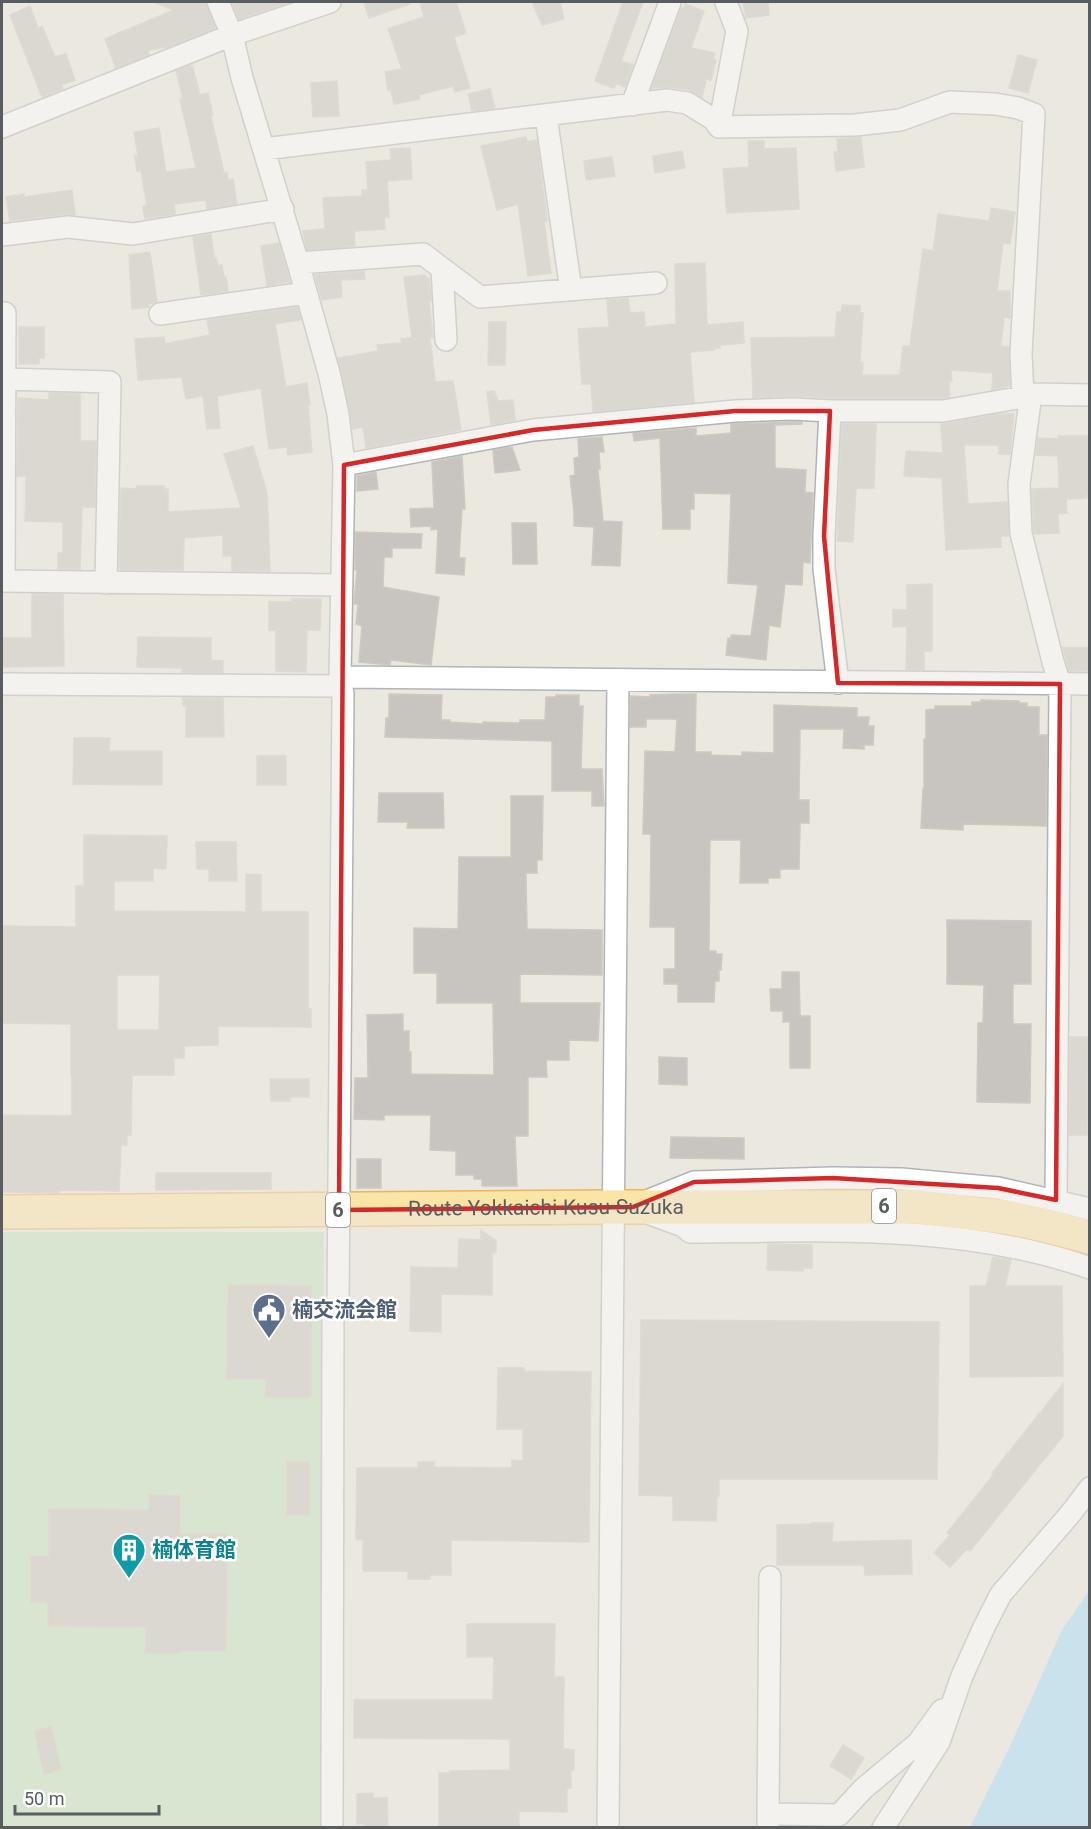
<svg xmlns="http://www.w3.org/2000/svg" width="1091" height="1829" font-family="Roboto,'Noto Sans JP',sans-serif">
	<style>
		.green { fill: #c0e2bd }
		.water { fill: #a1dbfb }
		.building { fill: #c8c5c0; stroke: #cfc9bf; stroke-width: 1.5; fill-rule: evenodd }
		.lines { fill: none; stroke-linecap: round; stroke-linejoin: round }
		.street-casing { stroke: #b1b4b7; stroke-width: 24 }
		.primary-casing { stroke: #eab55b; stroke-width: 36 }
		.street { stroke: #fff; stroke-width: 21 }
		.primary { stroke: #fbe5a6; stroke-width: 33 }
		.marked { fill: none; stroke: #d62828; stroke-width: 4.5; stroke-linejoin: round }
		.labels { text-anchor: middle; stroke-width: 5; stroke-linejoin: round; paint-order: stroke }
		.shield { fill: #fff; stroke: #8b8e90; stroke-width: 1.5 }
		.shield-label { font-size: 20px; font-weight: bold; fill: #595d60 }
		.street-label { font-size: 21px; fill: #595d60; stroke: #fff }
		.service-label { font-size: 21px; font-weight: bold; fill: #4e5e75; stroke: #fff; text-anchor: start }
		.culture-label { font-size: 21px; font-weight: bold; fill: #0d838f; stroke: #fff; text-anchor: start }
	</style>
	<rect width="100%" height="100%" fill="#ebe8e0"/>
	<path class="green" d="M2,1232H324L320,1827H2Z"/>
	<path class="water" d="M1089,1591V1827H970L1013,1740L1062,1630Z"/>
	<path class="building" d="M156,2H205L215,28L168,47L148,50L149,55L116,68L105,39L174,10L156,3Z
		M232,2H290L239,19Z
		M364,2H410V4L369,18Z
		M420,2H456L466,33L454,37L470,88L455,92L453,86L419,95L420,99L394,104L391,90H388L385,72L402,69L388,29L424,17Z
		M532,2H560L564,19L542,25Z
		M623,2H643L621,61L633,65L625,87L616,83L614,88L595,81Z
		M743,2H768L769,15L746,18Z
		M685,4L704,11L691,48L715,53L713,59L716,60L711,80L706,79L702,97L689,90L669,87L652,88L681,8H684Z
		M30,6L38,28L42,26L55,57L66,54L75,80L61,85L63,89L42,97L10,15Z
		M1018,55L1037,60L1028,93L1009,88Z
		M192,65L200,95L208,93L213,115L211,116L224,173L227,172L228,180L233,179L237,204L207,209L206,200L174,204L175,214L145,219L143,206L147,205L141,171H137L135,156H138L134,132L159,128L166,172L196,168L180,99H183L176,71Z
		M337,81L339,116L313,117L311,83Z
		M490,89L495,108L472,111L468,94Z
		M526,137L527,142L537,140L547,221L544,222L551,273L528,276L518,204L497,210L481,146Z
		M861,137L864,167L836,171L834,152H838L837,139Z
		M748,141H764V149L796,148L799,209L727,213L723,169L749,167Z
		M410,148L412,179L387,181L389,217H384L385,229L354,231L355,246L307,250L303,231L325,229L323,198L362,196V190H368L366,162L391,160L390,149Z
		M682,151L685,168L655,173L653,156Z
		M612,157L615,176L586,180L584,161Z
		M72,190L75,215L67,214L10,221L6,197L24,194V197Z
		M991,208L1015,212L1010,244L1003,243L997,291H1010V318L1004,317L1001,346L1009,347L1010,386L992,390L993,373L951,370L952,381L949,382L950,397L942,398H830L793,396L753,398L751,338L835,337L837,312H841L842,305L860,306V313H863L860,362L863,363L862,375H900L903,346H910L923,249L933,251L938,214L989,221Z
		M211,234L214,258H216L218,266L222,265L224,277H226L228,291L201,295L193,237Z
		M279,243L290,282L267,286L261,246Z
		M150,252L157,302L148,304L149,307L132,309L129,255Z
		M705,263L707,325L743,322L744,343L720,345V348H714V350L690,352L694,402L593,412L591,384H582L578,329L609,327L607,300L628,298L630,313L644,312L645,327L676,324L675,264Z
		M364,271L365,279L341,280L342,297L322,300L315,275Z
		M425,275L426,278H429L431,294V301H429L433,338H430L435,382L453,381L461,430L366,448L363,427L353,429L350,411L338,358L378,351L377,345L402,343L401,339L412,338L404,277Z
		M297,307L301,320L275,324L286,387L307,383L310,404L308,405L312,452L288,455L287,447L269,449L261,388L217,396L220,428L207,429L203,396L186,399L182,377L138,380L135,339L164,337L165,344L210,335L207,320Z
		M489,322H506L505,365H488Z
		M19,327H44V358H39V364H19Z
		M494,391L498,401L513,400L515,420L491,425L487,392Z
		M49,393L80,394V441H96L95,507H82L80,569H58V553H63V522L25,521L26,476H17L18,398L49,400Z
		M999,414H1014L1010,454H999V445H964L968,504L1007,502L1009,536H1001V547L946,550L942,478L904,476L906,451L943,453L941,424Z
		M793,422H802V424L775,425V468L806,470L805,492L813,493L810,563L803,562L802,585L785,584L780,627L769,625L766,660L726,655L728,638L731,639V635L751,636L758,585L728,583L731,494L694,493V509H690V529H663L660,438L634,441L633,433L696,428V436L731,433V424Z
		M842,424H876L874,488H856L853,542L837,541Z
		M1058,436H1089V494H1087V498L1066,499L1067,513L1058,514L1059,533L1034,534L1032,489L1059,488L1058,456L1036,455L1038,438L1058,439Z
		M602,437L604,452H599L600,469L598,470L603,521L622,522L620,566L592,565L594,527L574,526V512L570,476L575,475L574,458L579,457L578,439Z
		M253,446L267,493L270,571H232V556H223V535L184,538L183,570H122L119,568L121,488L137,489V486H164V489H168V512L241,508L224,454Z
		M512,447L520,470L495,473L493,450Z
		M462,456L465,509H462L459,558H465L464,575L436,573L438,529L431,530V526L411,527L410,509L434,508L432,462Z
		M376,472L378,489L357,491V476Z
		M512,523H536L537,564H513Z
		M355,532L422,534L421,548H392V557H384L383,587L439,597L431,665L391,660L390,665L359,662L362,626L356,624L358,604H354L357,570H355Z
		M932,584V651H924V670H906L907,626L893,627V610H907V585Z
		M32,594H63L64,666L2,667V638H32Z
		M292,599H321L320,630H307L306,672L276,671V630H269V602H292Z
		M138,637L211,638V660L223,661V673L182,672V668L137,667Z
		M1063,648H1089V671H1069Z
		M389,694L442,695L441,720H450V722L483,724V722L520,723V720H545L546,697H556V695H579V706H583L581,769H602L604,806H592V791H552V741L385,737L386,718H389Z
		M677,694H696L695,752H711V755L742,756V752L774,753V705L857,708V717H869L868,726H874L873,745H864V749L843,748L844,729H800L799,800H809V823H800L799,869H780V878H768V883H740L741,840H710L709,951H716V954H722L721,970H719V981H715L714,1002H678V984H664V969H675V927H650L651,834H643L645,751L675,752L677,719H646V727H630L631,696L650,697V695Z
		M183,698H223L224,737H186V706H183Z
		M981,700L1019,701V703H1027V707H1039V735H1047L1046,826L963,824V830L921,828L923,789H924V739H926V710L935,709V706H972V702H981Z
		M74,738H110L109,751H162V785L73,784Z
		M257,756H286V785H257Z
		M379,793H443L444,828H407L408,822H378Z
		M511,796H543L542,860H537V873H526L527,929L602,930V975L520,974V1003H600L598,1041L569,1040V1060H546L547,1077H528V1136H515L517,1186H482V1179H474V1175H456V1151L430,1150L431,1115H384V1120L354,1119L355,1078H368L367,1015L403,1014V1031H409V1052H411V1074L494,1075L493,1003H437V973H414V928L458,929L459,857H511Z
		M84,835L167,836L166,869L153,868V881H114V911L246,912V874L261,875V912H308V1009H311V1027L218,1026V1045L184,1046V1058H174V1075H132L131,1135H127V1145H121L119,1191L59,1190V1193L2,1192V1115L72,1116V1074H71V1024L2,1023V926L76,927V886H84ZM117,975H160L159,1030H117Z
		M196,842H236L237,881H209V869H197Z
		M947,920L1031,921V984H1013V1024H1031L1030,1103L977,1102L978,1023H983L984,985L947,984Z
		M782,972H799L800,1016H810V1068H790V1022H783V1011H771L770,989H782Z
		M1070,1037H1088L1087,1135H1069Z
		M659,1057L687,1058V1085L659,1084Z
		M270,1079H309V1097H290V1101H271Z
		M671,1137L744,1138V1159L670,1158Z
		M357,1159H381V1188H357Z
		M156,1173H271V1189L156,1190Z
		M481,1230L496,1241V1253H492V1295L441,1294V1332L410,1331L411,1267L458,1268L459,1239L481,1240Z
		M768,1244L812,1245V1268H803V1271L767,1270Z
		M993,1257L1011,1260L1005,1286H1062L1063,1376L970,1377V1286H986Z
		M228,1285L311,1286V1397H266V1379H227Z
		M641,1320L939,1322L937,1479H719V1496H717L716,1521L673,1520V1496L639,1495Z
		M498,1368H524V1371L591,1372L589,1542L451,1540V1575H430V1579H408V1571H363V1540L356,1539L357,1468H418V1462H434V1467L512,1468V1460L523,1461V1429H497Z
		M1063,1384V1436L970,1551L967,1549L950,1567L934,1553L950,1535L947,1533L994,1474L992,1473Z
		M287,1462H309V1515H287Z
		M149,1495L180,1496V1534H227L226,1651H179V1653H146V1627L48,1626V1602H31V1556H49V1509L149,1510Z
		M811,1523H833L832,1542L911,1540L912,1574L865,1575L864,1565H777V1525L811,1524Z
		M467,1624H555L554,1677H564L563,1749L574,1750V1770H571V1788H567V1812L519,1811V1827H439V1773H450V1771L510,1770V1739L354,1738V1700H493L494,1657H467Z
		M51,1727L61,1770L44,1774L35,1731Z
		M843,1745L864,1758L851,1779L830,1766Z
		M373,1793V1798H387L388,1827H364V1824H357V1794Z"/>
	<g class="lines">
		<defs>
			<path id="street" d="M218,2L232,35L242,78L298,263L329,373L338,414L344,465L340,677L343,694L338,1300L333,1313L332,1828
				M632,105L670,2
				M546,116L571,290
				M2,127L232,35L330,2
				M719,127L737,31L726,2
				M264,149L667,100L687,103L713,119L719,127L855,125L900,120L950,102L995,104L1018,108L1034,114L1021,354L1023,397
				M2,235L68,227L133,234L283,209
				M298,263L423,254L480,297L656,283
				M442,268L446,340
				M2,313H5L4,581
				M160,314L306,293
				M6,379L110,382L106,583
				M1031,394L1019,484L1021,533L1053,662L1060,684L1056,1200
				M830,411L824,536V569L838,683
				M344,465L533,430L735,411L793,409L830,411H943L1023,397L1031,394L1090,395
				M2,581L342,585
				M340,677L1090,684
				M2,684L341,686
				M647,1201L694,1182L833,1178L901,1179L998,1188L1090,1209
				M650,1214L683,1226L690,1232C824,1231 961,1223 1090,1268
				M768,1814L770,1577
				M608,1828L618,681
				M768,1828V1814L839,1815L863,1789L918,1743L942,1710
				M883,1828L939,1742L962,1676L985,1625L1001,1594L1071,1513L1090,1488"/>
			<g id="primary">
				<path id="s1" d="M2,1212L613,1207H918L1005,1217L1044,1225L1090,1237"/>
			</g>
		</defs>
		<use href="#street" class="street-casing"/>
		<use href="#primary" class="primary-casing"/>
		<use href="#street" class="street"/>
		<use href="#primary" class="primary"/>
	</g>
	<path d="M0 0H1091V1829H0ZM735,411H830L824,536L838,683L1060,684L1056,1200L998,1188L833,1178L694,1182L633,1207L339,1210L344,465L533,430Z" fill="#ebe8e0" fill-opacity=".55" fill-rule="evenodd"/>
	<path class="marked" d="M735,411H830L824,536L838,683L1060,684L1056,1200L998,1188L833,1178L694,1182L633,1207L339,1210L344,465L533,430Z"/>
	<defs>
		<symbol id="civic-pin" viewBox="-11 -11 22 30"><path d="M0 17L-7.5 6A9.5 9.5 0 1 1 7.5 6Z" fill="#5c6f8a" stroke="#fff"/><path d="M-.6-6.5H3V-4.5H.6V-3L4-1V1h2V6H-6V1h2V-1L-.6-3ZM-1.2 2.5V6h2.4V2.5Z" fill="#fff"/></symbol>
		<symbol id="building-pin" viewBox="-11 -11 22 30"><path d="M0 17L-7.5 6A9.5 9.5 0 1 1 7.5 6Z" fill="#0f9aa8" stroke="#fff"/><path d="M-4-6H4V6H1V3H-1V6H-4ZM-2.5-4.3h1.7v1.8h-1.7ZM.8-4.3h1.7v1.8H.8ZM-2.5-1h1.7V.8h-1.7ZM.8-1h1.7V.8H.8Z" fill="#fff"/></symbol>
	</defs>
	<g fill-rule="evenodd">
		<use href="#civic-pin" x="250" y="1291" width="38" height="52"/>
		<use href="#building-pin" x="110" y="1531" width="38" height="52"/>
	</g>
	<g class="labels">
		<g class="shield">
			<rect x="872" y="1189" width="24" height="34" rx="4.5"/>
			<rect x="326" y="1193" width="24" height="34" rx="4.5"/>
		</g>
		<g class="shield-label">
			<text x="884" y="1213">6</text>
			<text x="338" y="1217">6</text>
		</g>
		<g class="street-label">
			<text dy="7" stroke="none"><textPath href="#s1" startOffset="544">Route Yokkaichi-Kusu-Suzuka</textPath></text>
		</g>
		<g class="service-label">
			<text x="292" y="1317">楠交流会館</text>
		</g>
		<g class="culture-label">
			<text x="152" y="1557">楠体育館</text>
		</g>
	</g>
	<rect width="1091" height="1829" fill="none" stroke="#595d60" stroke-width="6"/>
	<path d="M15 1805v9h144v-9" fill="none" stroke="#595d60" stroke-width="3"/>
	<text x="24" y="1805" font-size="18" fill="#595d60" stroke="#ffffff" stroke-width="4.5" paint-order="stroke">50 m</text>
</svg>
